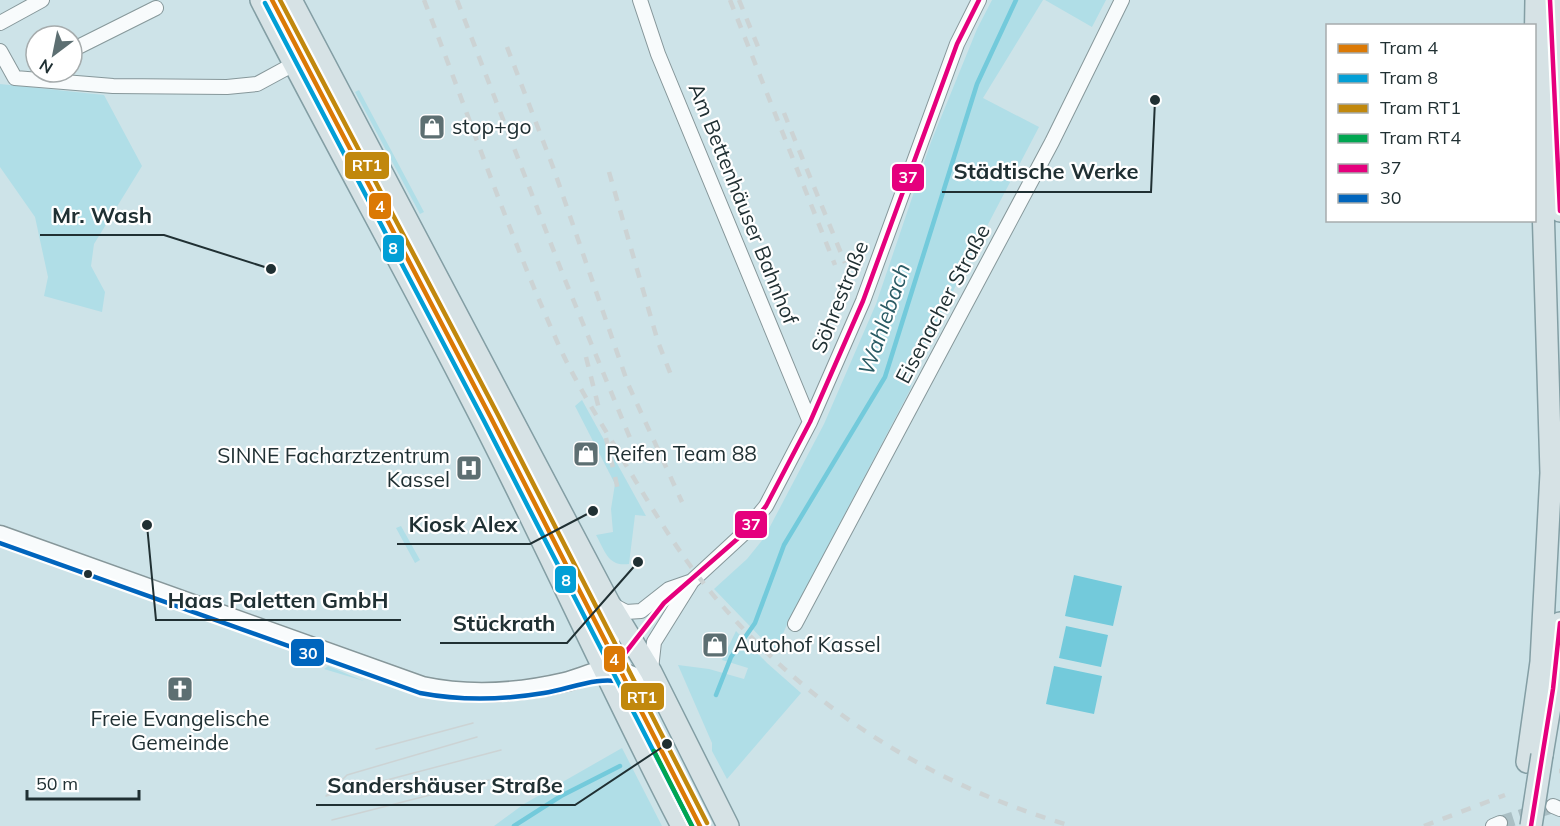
<svg xmlns="http://www.w3.org/2000/svg" width="1560" height="826" font-family="Mulish,sans-serif">
	<style>
		.green { fill: #b0dee7 }
		.water { fill: #73cadb }
		.lines { fill: none; stroke-linecap: round; stroke-linejoin: round }
		.stream { stroke: #73cadb; stroke-width: 4.5 }
		.minor-tunnel { stroke: #aabfc4; stroke-width: 14; stroke-dasharray: 14 7; stroke-linecap: butt }
		.minor-casing { stroke: #86979a; stroke-width: 16 }
		.secondary-casing { stroke: #86979a; stroke-width: 21 }
		.primary-casing { stroke: #839ea4; stroke-width: 24 }
		.minor { stroke: #f8fbfc; stroke-width: 14 }
		.secondary { stroke: #f8fbfc; stroke-width: 18 }
		.primary { stroke: #d6e2e5; stroke-width: 21 }
		.tram { stroke: #ccd3d4; stroke-width: 1.5 }
		.rail { stroke: #ccd3d4; stroke-width: 4.5; stroke-dasharray: 10 10; stroke-linecap: butt }
		.primary-bridge-casing { stroke: #839ea4; stroke-width: 24; stroke-linecap: butt }
		.primary-bridge { stroke: #d6e2e5; stroke-width: 21 }
		.bus-1-casing { stroke: #fff; stroke-width: 9 }
		.bus-2-casing { stroke: #fff; stroke-width: 9 }
		.bus-1 { stroke: #e5007d; stroke-width: 4.5 }
		.bus-2 { stroke: #0065bd; stroke-width: 4.5 }
		.tram-1-casing { stroke: #fff; stroke-width: 9 }
		.tram-2-casing { stroke: #fff; stroke-width: 9 }
		.tram-3-casing { stroke: #fff; stroke-width: 9 }
		.tram-4-casing { stroke: #fff; stroke-width: 9 }
		.tram-1 { stroke: #db7905; stroke-width: 4.5 }
		.tram-2 { stroke: #029fd6; stroke-width: 4.5 }
		.tram-3 { stroke: #c1880d; stroke-width: 4.5 }
		.tram-4 { stroke: #00a651; stroke-width: 4.5 }
		.bus-dot { fill: #203033; stroke: #fff; stroke-width: 2 }
		.labels { text-anchor: middle; stroke-width: 4.5; stroke-linejoin: round; paint-order: stroke }
		.poi-label { font-size: 21px; fill: #203033; stroke: #fff; text-anchor: start }
		.street-label { font-size: 21px; fill: #203033; stroke: #fff }
		.water-label { font-size: 22px; font-style: italic; fill: #2a5b64; stroke: #fff }
		.leader { fill: none; stroke: #203033; stroke-width: 2 }
		.callout-dot { fill: #203033; stroke: #fff; stroke-width: 2 }
		.callout-label { font-size: 22px; text-anchor: middle; font-weight: bold; fill: #203033; stroke: #fff; stroke-width: 4.5; stroke-linejoin: round; paint-order: stroke }
		.line-badge { stroke: #fff; stroke-width: 2 }
		.badge-label { font-size: 16px; text-anchor: middle; font-weight: bold; fill: #fff }
	</style>
	<rect width="100%" height="100%" fill="#cde3e8"/>
	<path class="green" d="M992,0H1043L983,98L1039,127L918,358L910,390L789,620L775,652L714,589L747,559L764,538L824,424L876,304L931,142L977,29Z
		M1045,0H1106L1092,27Z
		M0,84L104,95L142,166L94,244L91,266L105,292L102,312L44,296L48,277L35,217L0,167Z
		M359,90L424,212L420,214L355,92Z
		M582,400L646,516L635,515L629,564C608,567 605,551 596,535L613,532L611,509L615,484L575,406Z
		M401,526L420,560L415,563L396,528Z
		M736,631L767,663L801,693L727,779L712,751V743L678,665L709,669L744,679L748,668L722,660Z
		M328,666L364,681L324,669Z
		M622,748L662,826H494L524,804Z"/>
	<path class="water" d="M1074,575L1122,586L1113,626L1065,616Z
		M1066,626L1108,635L1101,667L1059,658Z
		M1054,666L1102,676L1094,714L1046,704Z"/>
	<g class="lines">
		<path class="stream" d="M716,695L731,657L755,623L784,545L885,377L977,84L1016,0
			M514,826L561,796L620,766"/>
		<path class="minor-tunnel" d="M1500,823L1553,806"/>
		<defs>
			<path id="minor" d="M640,0L658,54L810,422
				M0,23L42,0
				M72,50L156,8
				M0,51L15,78
				M15,78L113,86L227,87L257,84L294,64
				M611,604L626,612L641,611L669,589L692,581L743,534L766,506L810,422L863,301L957,44L979,0
				M795,624L1052,142L1122,0
				M651,669L654,642L692,581
				M1553,806L1560,809
				M1493,826L1500,823"/>
			<path id="secondary" d="M0,535L422,686C469,696 518,693 565,682C578,679 592,672 605,670C623,668 646,683 661,692
				M606,670L613,621L610,604"/>
			<path id="primary" d="M261,0C329,133 402,263 470,396C544,538 608,684 682,826
				M291,0L609,603L651,672L728,826
				M1550,0L1560,211
				M1542,755L1553,689L1560,623
				M1527,762L1541,662L1551,473L1543,205L1535,61L1536,0"/>
		</defs>
		<use href="#minor" class="minor-casing"/>
		<use href="#secondary" class="secondary-casing"/>
		<use href="#primary" class="primary-casing"/>
		<use href="#minor" class="minor"/>
		<use href="#secondary" class="secondary"/>
		<use href="#primary" class="primary"/>
		<path class="tram" d="M477,737L347,775L326,796L501,750
			M376,749L473,723
			M332,820L489,780"/>
		<path class="rail" d="M424,0C468,113 507,229 556,339C575,383 602,424 626,465C649,503 671,541 698,576C792,698 925,784 1072,826
			M457,0L563,275L637,455
			M730,0L835,265
			M739,0L761,54
			M507,47L553,167L628,384L682,502
			M784,113L845,263
			M609,172L658,342L671,375
			M586,357L599,409
			M606,438L619,494
			M1559,771H1560
			M1424,826L1505,795"/>
		<defs>
			<path id="primary-bridge" d="M1531,826L1542,755"/>
		</defs>
		<use href="#primary-bridge" class="primary-bridge-casing"/>
		<use href="#primary-bridge" class="primary-bridge"/>
		<defs>
			<path id="bus-1" d="M1550,0L1560,211
				M619,661L664,603L743,534L766,506L810,422L863,301L957,44L979,0
				M619,661L705,826
				M1531,826L1553,689L1560,623"/>
			<path id="bus-2" d="M0,543L420,693C462,701 502,700 544,693C570,689 599,675 625,683
				M620,679L697,826"/>
		</defs>
		<use href="#bus-1" class="bus-1-casing"/>
		<use href="#bus-2" class="bus-2-casing"/>
		<use href="#bus-1" class="bus-1"/>
		<use href="#bus-2" class="bus-2"/>
		<defs>
			<path id="tram-1" d="M272,0L490,416L700,826"/>
			<path id="tram-2" d="M265,3L483,419L692,826"/>
			<path id="tram-3" d="M280,0L497,413L707,823"/>
			<path id="tram-4" d="M654,751L692,826"/>
		</defs>
		<use href="#tram-1" class="tram-1-casing"/>
		<use href="#tram-2" class="tram-2-casing"/>
		<use href="#tram-3" class="tram-3-casing"/>
		<use href="#tram-4" class="tram-4-casing"/>
		<use href="#tram-1" class="tram-1"/>
		<use href="#tram-2" class="tram-2"/>
		<use href="#tram-3" class="tram-3"/>
		<use href="#tram-4" class="tram-4"/>
	</g>
	<defs>
		<symbol id="shop-square" viewBox="-11 -11 22 22"><rect x="-9" y="-9" width="18" height="18" rx="4" fill="#5d6f72" stroke="#fff"/><path d="M-5-2.5h2.3a2.7 3.5 0 0 1 5.4 0H5L5.5 6h-11ZM-1.5-2.5h3a1.5 2.3 0 0 0-3 0Z" fill="#fff"/></symbol>
		<symbol id="hospital-square" viewBox="-11 -11 22 22"><rect x="-9" y="-9" width="18" height="18" rx="4" fill="#5d6f72" stroke="#fff"/><path d="M-5-5h3v3.5h4V-5h3V5h-3V1.5h-4V5h-3Z" fill="#fff"/></symbol>
		<symbol id="church-square" viewBox="-11 -11 22 22"><rect x="-9" y="-9" width="18" height="18" rx="4" fill="#5d6f72" stroke="#fff"/><path d="M-1.2-6h2.4v3.5h3.3v2.4h-3.3V6h-2.4V-.1h-3.3v-2.4h3.3Z" fill="#fff"/></symbol>
	</defs>
	<g fill-rule="evenodd">
		<use href="#shop-square" x="417" y="112" width="30" height="30"/>
		<use href="#shop-square" x="571" y="439" width="30" height="30"/>
		<use href="#hospital-square" x="454" y="453" width="30" height="30"/>
		<use href="#shop-square" x="700" y="630" width="30" height="30"/>
		<use href="#church-square" x="165" y="674" width="30" height="30"/>
	</g>
	<circle class="bus-dot" cx="88" cy="574" r="5"/>
	<g class="labels">
		<g class="poi-label">
			<text x="452" y="134">stop+go</text>
			<text x="606" y="461">Reifen Team 88</text>
			<text x="450" y="463" text-anchor="end">SINNE Facharztzentrum<tspan x="450" dy="24">Kassel</tspan></text>
			<text x="734" y="652">Autohof Kassel</text>
			<text x="180" y="726" text-anchor="middle">Freie Evangelische<tspan x="180" dy="24">Gemeinde</tspan></text>
		</g>
		<g class="street-label">
			<text transform="translate(743 204) rotate(68)" y="7">Am Bettenhäuser Bahnhof</text>
			<text transform="translate(840 297) rotate(-68)" y="7">Söhrestraße</text>
			<text transform="translate(943 304) rotate(-62)" y="7">Eisenacher Straße</text>
		</g>
		<g class="water-label">
			<text transform="translate(884 319) rotate(-71)" y="8">Wahlebach</text>
		</g>
	</g>
	<path class="leader" d="M1155 100L1151 192H942M271 269L164 235H40M593 511L530 544H397M147 525L156 620H401M638 562L567 643H440M667 744L575 805H316"/>
	<g class="callout-dot">
		<circle cx="1155" cy="100" r="6"/>
		<circle cx="271" cy="269" r="6"/>
		<circle cx="593" cy="511" r="6"/>
		<circle cx="147" cy="525" r="6"/>
		<circle cx="638" cy="562" r="6"/>
		<circle cx="667" cy="744" r="6"/>
	</g>
	<g class="callout-label">
		<text x="1046" y="179">Städtische Werke</text>
		<text x="102" y="223">Mr. Wash</text>
		<text x="463" y="532">Kiosk Alex</text>
		<text x="278" y="608">Haas Paletten GmbH</text>
		<text x="504" y="631">Stückrath</text>
		<text x="445" y="793">Sandershäuser Straße</text>
	</g>
	<g class="line-badge">
		<rect x="344" y="151" width="46" height="29" rx="6" fill="#c1880d"/>
		<rect x="891" y="163" width="34" height="29" rx="6" fill="#e5007d"/>
		<rect x="368" y="192" width="24" height="28" rx="6" fill="#db7905"/>
		<rect x="382" y="234" width="23" height="29" rx="6" fill="#029fd6"/>
		<rect x="734" y="510" width="34" height="29" rx="6" fill="#e5007d"/>
		<rect x="554" y="565" width="23" height="29" rx="6" fill="#029fd6"/>
		<rect x="290" y="638" width="35" height="29" rx="6" fill="#0065bd"/>
		<rect x="603" y="645" width="23" height="28" rx="6" fill="#db7905"/>
		<rect x="620" y="682" width="45" height="29" rx="6" fill="#c1880d"/>
	</g>
	<g class="badge-label">
		<text x="367" y="171">RT1</text>
		<text x="908" y="183">37</text>
		<text x="380" y="212">4</text>
		<text x="393" y="254">8</text>
		<text x="751" y="530">37</text>
		<text x="566" y="586">8</text>
		<text x="308" y="659">30</text>
		<text x="614" y="665">4</text>
		<text x="642" y="703">RT1</text>
	</g>
	<rect x="1326" y="24" width="210" height="198" fill="#ffffff" stroke="#a6acad" stroke-width="1.5"/>
	<rect x="1338" y="44" width="30" height="9" fill="#db7905" stroke="#a6acad" stroke-width="1.5"/>
	<text x="1380" y="54" font-size="18" fill="#203033">Tram 4</text>
	<rect x="1338" y="74" width="30" height="9" fill="#029fd6" stroke="#a6acad" stroke-width="1.5"/>
	<text x="1380" y="84" font-size="18" fill="#203033">Tram 8</text>
	<rect x="1338" y="104" width="30" height="9" fill="#c1880d" stroke="#a6acad" stroke-width="1.5"/>
	<text x="1380" y="114" font-size="18" fill="#203033">Tram RT1</text>
	<rect x="1338" y="134" width="30" height="9" fill="#00a651" stroke="#a6acad" stroke-width="1.5"/>
	<text x="1380" y="144" font-size="18" fill="#203033">Tram RT4</text>
	<rect x="1338" y="164" width="30" height="9" fill="#e5007d" stroke="#a6acad" stroke-width="1.5"/>
	<text x="1380" y="174" font-size="18" fill="#203033">37</text>
	<rect x="1338" y="194" width="30" height="9" fill="#0065bd" stroke="#a6acad" stroke-width="1.5"/>
	<text x="1380" y="204" font-size="18" fill="#203033">30</text>
	<g transform="translate(54 54) rotate(212)"><circle r="28" fill="#ffffff" stroke="#a6acad" stroke-width="1.5"/>
	<path d="M0-4.5L10 22L0 15L-10 22Z" fill="#5d6f72"/>
	<text y="-9" font-size="16" font-weight="bold" text-anchor="middle" fill="#203033">N</text>
	</g>
	<path d="M27 790v9h112v-9" fill="none" stroke="#203033" stroke-width="3"/>
	<text x="36" y="790" font-size="18" fill="#203033" stroke="#ffffff" stroke-width="4.5" paint-order="stroke">50 m</text>
</svg>
